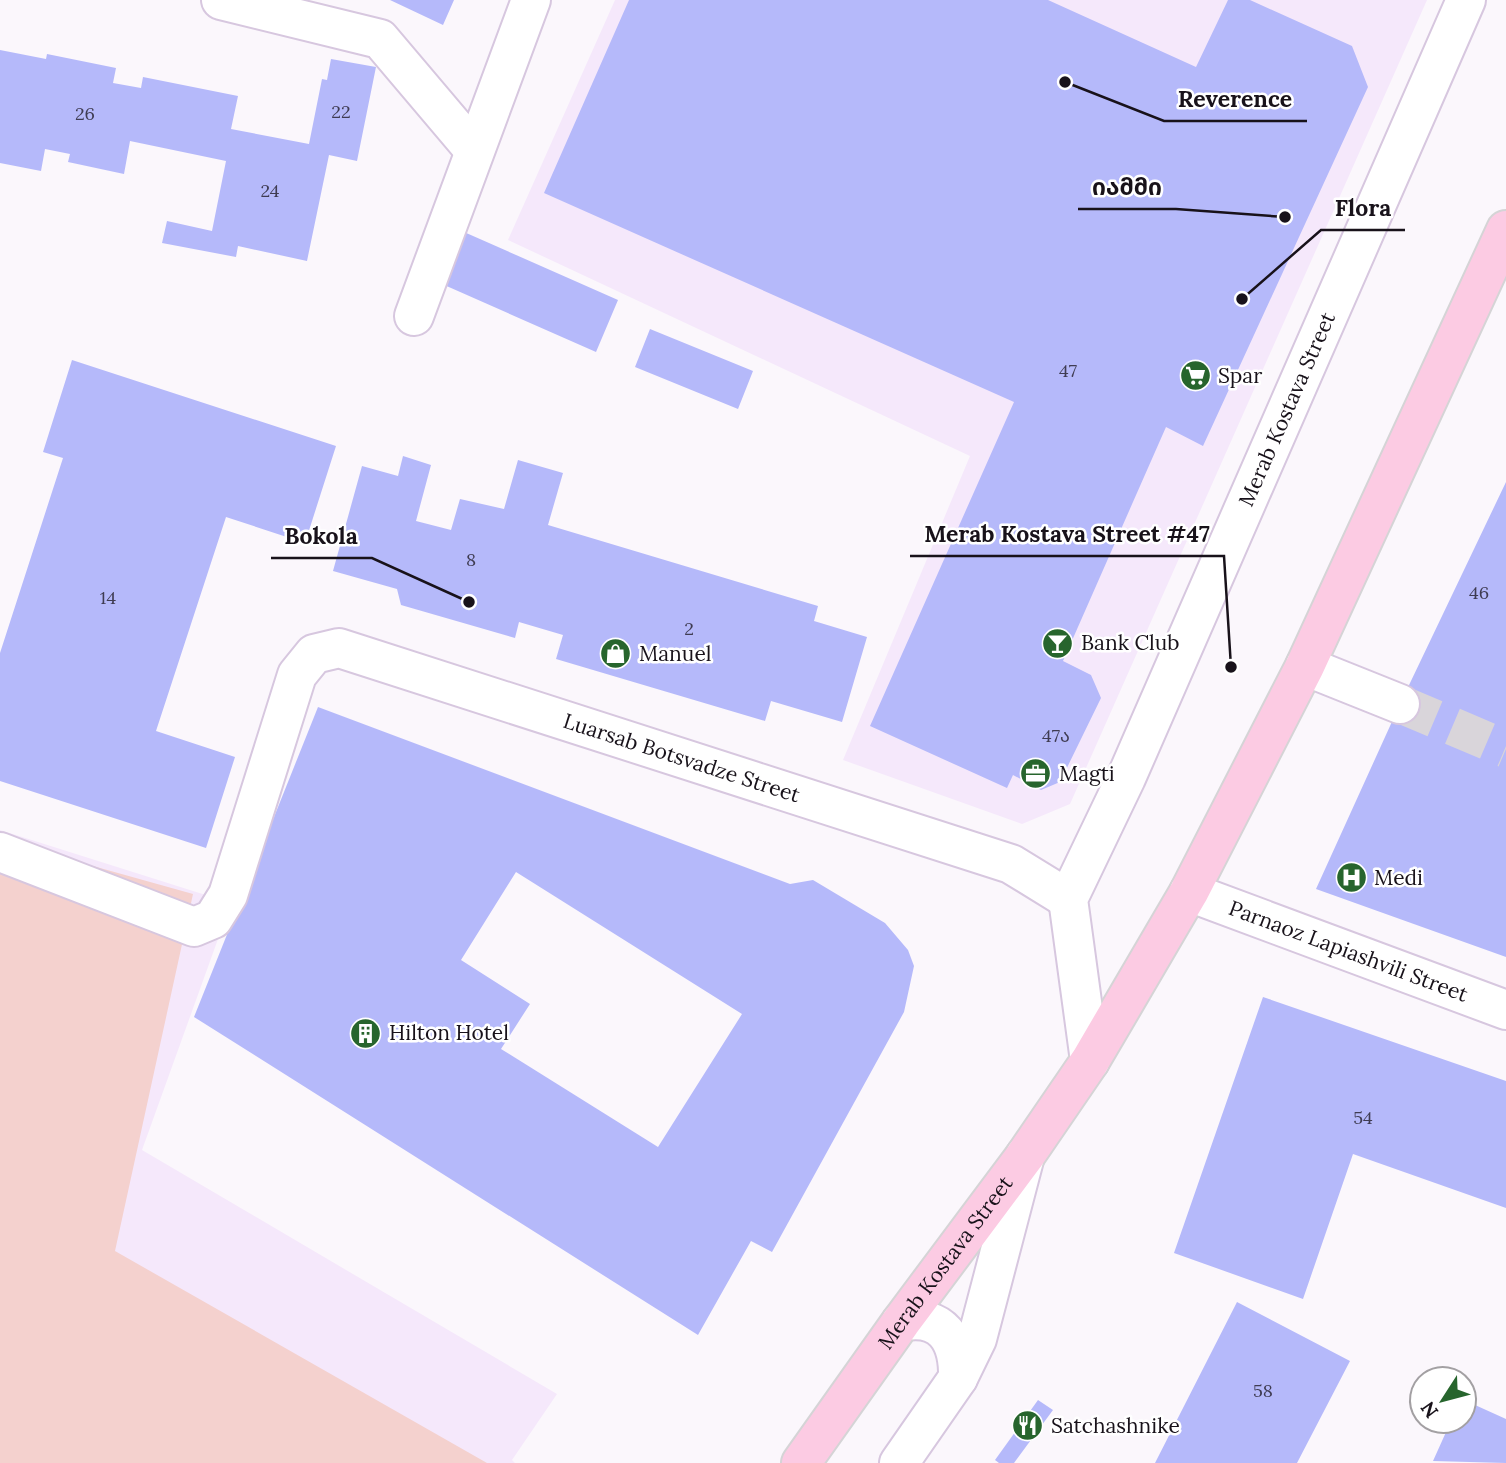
<svg xmlns="http://www.w3.org/2000/svg" width="1506" height="1463" font-family="Lora,'Noto Sans Georgian',serif">
	<style>
		.built { fill: #f5e8fb }
		.green { fill: #f4d1ce }
		.building { fill: #b5b9fa; fill-rule: evenodd }
		.lines { fill: none; stroke-linecap: round; stroke-linejoin: round }
		.minor-tunnel { stroke: #d9d5da; stroke-width: 38; stroke-dasharray: 38 19; stroke-linecap: butt }
		.minor-casing { stroke: #d7c7df; stroke-width: 42 }
		.major-casing { stroke: #d5d4d6; stroke-width: 42 }
		.minor { stroke: #fff; stroke-width: 38 }
		.major { stroke: #fccbe3; stroke-width: 38 }
		.labels { text-anchor: middle; stroke-width: 5; stroke-linejoin: round; paint-order: stroke }
		.number-label { font-size: 18px; fill: #3f3c52 }
		.poi-label { font-size: 21px; fill: #18121a; stroke: #fff; text-anchor: start }
		.street-label { font-size: 21px; fill: #18121a; stroke: #fff }
		.leader { fill: none; stroke: #18121a; stroke-width: 2.5 }
		.callout-dot { fill: #18121a; stroke: #fff; stroke-width: 2.5 }
		.callout-label { font-size: 23px; text-anchor: middle; font-weight: bold; fill: #18121a; stroke: #fff; stroke-width: 5; stroke-linejoin: round; paint-order: stroke }
	</style>
	<rect width="100%" height="100%" fill="#fbf7fc"/>
	<path class="built" d="M615,0H1427L1070,804L1022,824L843,760L970,456L508,240Z
		M0,830L231,903L142,1150L557,1394L512,1460L515,1463H0Z"/>
	<path class="green" d="M0,840L193,894L115,1251L487,1463H0Z"/>
	<path class="building" d="M390,0H454L443,25Z
		M629,0H1048L1196,67L1228,0H1250L1352,46L1368,87L1203,446L1166,427L1063,661L1091,675L1101,698L1060,782L1041,790L1013,775L1007,788L870,726L1014,402L544,193Z
		M0,50L46,59L47,54L116,68L113,83L141,88L143,77L238,96L231,129L309,144L322,79L327,80L331,59L376,67L357,161L329,155L307,261L238,246L236,257L162,243L167,221L212,231L226,161L130,141L124,174L68,162L70,154L45,149L41,171L0,163Z
		M464,232L618,300L596,352L442,284Z
		M650,329L753,371L738,409L635,367Z
		M72,360L336,446L305,543L226,517L156,731L235,757L206,848L0,781V653L63,458L43,452Z
		M403,456L431,465L416,521L451,530L460,499L504,509L518,460L563,473L548,525L818,606L814,621L867,637L842,722L771,701L765,721L556,659L563,635L519,622L515,638L401,605L397,589L333,571L362,466L398,476Z
		M1506,482V957L1316,889L1400,704Z
		M318,707L790,884L813,880L885,923L908,950L914,966L904,1012L772,1252L751,1241L698,1335L194,1017ZM516,872L742,1014L658,1147L501,1049L530,1004L461,960Z
		M1263,997L1506,1081V1208L1353,1154L1303,1299L1174,1253Z
		M1237,1302L1350,1361L1297,1463H1155Z
		M1038,1400L1053,1410L1014,1463H999L995,1460Z
		M1464,1400L1506,1419V1463L1433,1461L1451,1421H1464Z"/>
	<g class="lines">
		<path class="minor-tunnel" d="M1400,704L1506,749"/>
		<defs>
			<g id="minor">
				<path d="M221,0L380,39L474,150"/>
				<path d="M414,316L531,0"/>
				<path d="M1305,666L1400,704"/>
				<path id="s1" d="M0,852L194,927L213,919L228,895L297,675L314,654L339,648L1011,864L1068,899"/>
				<path id="s2" d="M1189,892L1506,1010"/>
				<path id="s3" d="M1090,1061L1068,899L1126,778L1466,0"/>
				<path d="M901,1322C942,1313 959,1340 958,1378"/>
				<path d="M899,1463L958,1378L977,1339L1025,1156"/>
			</g>
			<g id="major">
				<path id="s4" d="M801,1463L901,1322L1025,1156L1090,1061L1189,892L1305,666L1506,230"/>
			</g>
		</defs>
		<use href="#minor" class="minor-casing"/>
		<use href="#major" class="major-casing"/>
		<use href="#minor" class="minor"/>
		<use href="#major" class="major"/>
	</g>
	<defs>
		<symbol id="supermarket-disc" viewBox="-11 -11 22 22"><circle r="9.5" fill="#27652d" stroke="#fff"/><path d="M-6-5.5h2.5l.6 2H6L4.5 2H-2.5L-4.4-4H-6ZM-1.5 3.2a1.3 1.3 0 1 0 .1 0ZM3 3.2a1.3 1.3 0 1 0 .1 0Z" fill="#fff"/></symbol>
		<symbol id="bar-disc" viewBox="-11 -11 22 22"><circle r="9.5" fill="#27652d" stroke="#fff"/><path d="M-6-5H6L.8 .8V4.5H3.5V6h-7V4.5H-.8V.8Z" fill="#fff"/></symbol>
		<symbol id="shop-disc" viewBox="-11 -11 22 22"><circle r="9.5" fill="#27652d" stroke="#fff"/><path d="M-5-2.5h2.3a2.7 3.5 0 0 1 5.4 0H5L5.5 6h-11ZM-1.5-2.5h3a1.5 2.3 0 0 0-3 0Z" fill="#fff"/></symbol>
		<symbol id="office-disc" viewBox="-11 -11 22 22"><circle r="9.5" fill="#27652d" stroke="#fff"/><path d="M-6-3h4V-5.5h4V-3h4V5H-6ZM-1-4.5V-3h2v-1.5ZM-6 0V1H6V0Z" fill="#fff"/></symbol>
		<symbol id="hospital-disc" viewBox="-11 -11 22 22"><circle r="9.5" fill="#27652d" stroke="#fff"/><path d="M-5-5h3v3.5h4V-5h3V5h-3V1.5h-4V5h-3Z" fill="#fff"/></symbol>
		<symbol id="building-disc" viewBox="-11 -11 22 22"><circle r="9.5" fill="#27652d" stroke="#fff"/><path d="M-4-6H4V6H1V3H-1V6H-4ZM-2.5-4.3h1.7v1.8h-1.7ZM.8-4.3h1.7v1.8H.8ZM-2.5-1h1.7V.8h-1.7ZM.8-1h1.7V.8H.8Z" fill="#fff"/></symbol>
		<symbol id="restaurant-disc" viewBox="-11 -11 22 22"><circle r="9.5" fill="#27652d" stroke="#fff"/><path d="M-5-6h1v4h1v-4h1v4h1v-4h1v5L-1.5 .5V6h-2V.5L-5-1ZM5-6V6H3V1.5H1.5Q1.5-4 5-6Z" fill="#fff"/></symbol>
	</defs>
	<g fill-rule="evenodd">
		<use href="#supermarket-disc" x="1178" y="358" width="35" height="35"/>
		<use href="#bar-disc" x="1040" y="626" width="35" height="35"/>
		<use href="#shop-disc" x="598" y="636" width="35" height="35"/>
		<use href="#office-disc" x="1018" y="756" width="35" height="35"/>
		<use href="#hospital-disc" x="1334" y="860" width="35" height="35"/>
		<use href="#building-disc" x="348" y="1016" width="35" height="35"/>
		<use href="#restaurant-disc" x="1010" y="1408" width="35" height="35"/>
	</g>
	<g class="labels">
		<g class="number-label">
			<text x="341" y="118">22</text>
			<text x="85" y="120">26</text>
			<text x="270" y="197">24</text>
			<text x="1068" y="377">47</text>
			<text x="471" y="566">8</text>
			<text x="1479" y="599">46</text>
			<text x="108" y="604">14</text>
			<text x="689" y="635">2</text>
			<text x="1056" y="742">47ა</text>
			<text x="1363" y="1124">54</text>
			<text x="1263" y="1397">58</text>
		</g>
		<g class="poi-label">
			<text x="1218" y="383">Spar</text>
			<text x="1081" y="650">Bank Club</text>
			<text x="639" y="661">Manuel</text>
			<text x="1059" y="781">Magti</text>
			<text x="1374" y="885">Medi</text>
			<text x="389" y="1040">Hilton Hotel</text>
			<text x="1051" y="1433">Satchashnike</text>
		</g>
		<g class="street-label">
			<text dy="7" stroke="none"><textPath href="#s3" startOffset="700">Merab Kostava Street</textPath></text>
			<text dy="7" stroke="none"><textPath href="#s1" startOffset="900">Luarsab Botsvadze Street</textPath></text>
			<text dy="7" stroke="none"><textPath href="#s2" startOffset="170">Parnaoz Lapiashvili Street</textPath></text>
			<text dy="7" stroke="none"><textPath href="#s4" startOffset="247">Merab Kostava Street</textPath></text>
		</g>
	</g>
	<path class="leader" d="M1065 82L1164 121H1307M1285 217L1176 209H1078M1242 299L1321 230H1405M1231 667L1224 556H910M469 602L372 558H271"/>
	<g class="callout-dot">
		<circle cx="1065" cy="82" r="7"/>
		<circle cx="1285" cy="217" r="7"/>
		<circle cx="1242" cy="299" r="7"/>
		<circle cx="1231" cy="667" r="7"/>
		<circle cx="469" cy="602" r="7"/>
	</g>
	<g class="callout-label">
		<text x="1235" y="107">Reverence</text>
		<text x="1127" y="195">იამმი</text>
		<text x="1363" y="216">Flora</text>
		<text x="1067" y="542">Merab Kostava Street #47</text>
		<text x="321" y="544">Bokola</text>
	</g>
	<g transform="translate(1443 1400) rotate(234)"><circle r="33" fill="#ffffff" stroke="#a3a0a3" stroke-width="2"/>
	<path d="M0-5L12 26L0 18L-12 26Z" fill="#27652d"/>
	<text y="-10" font-size="19" font-weight="bold" text-anchor="middle" fill="#18121a">N</text>
	</g>
</svg>
